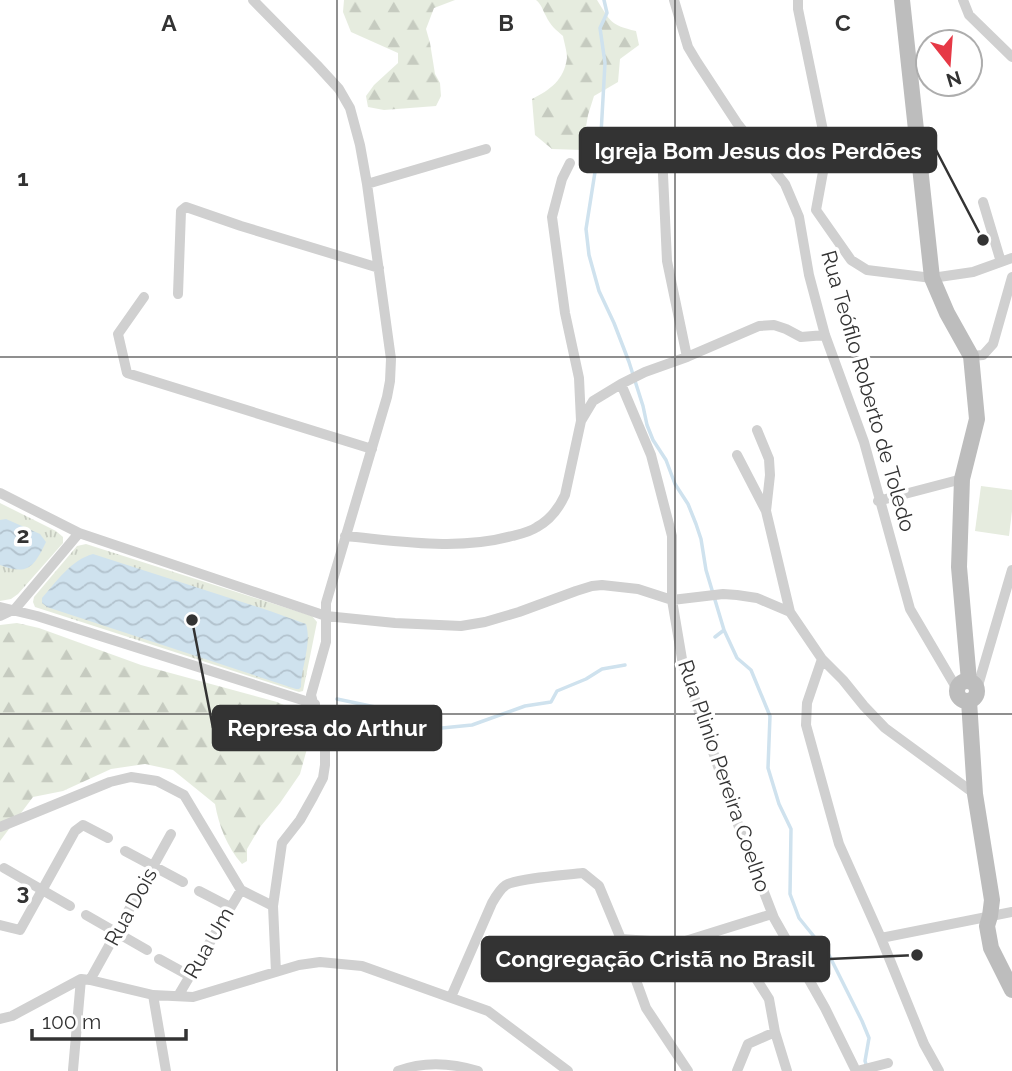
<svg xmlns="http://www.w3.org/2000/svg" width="1012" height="1071" font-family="Raleway,sans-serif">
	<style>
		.forest { fill: url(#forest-firs) }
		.park { fill: url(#park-tufts) }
		.pitch { fill: #e6ecdf }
		.water { fill: url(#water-waves) }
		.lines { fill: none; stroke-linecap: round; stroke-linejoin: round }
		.stream { stroke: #cfe2ee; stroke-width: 3.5 }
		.street { stroke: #d0d0d0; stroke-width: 10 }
		.secondary { stroke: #bdbdbd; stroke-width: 16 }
		.grid { fill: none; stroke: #333; stroke-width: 2; stroke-opacity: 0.55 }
		.labels { text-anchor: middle; stroke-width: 7; stroke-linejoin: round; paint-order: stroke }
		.street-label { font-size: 21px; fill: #333; stroke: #fff }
		.grid-label { font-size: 23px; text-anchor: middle; font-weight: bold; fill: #333; stroke: #fff; stroke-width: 7; stroke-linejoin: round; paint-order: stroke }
		.leader { fill: none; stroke: #333; stroke-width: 2.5 }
		.callout-dot { fill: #333; stroke: #fff; stroke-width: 2.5 }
		.callout { fill: #333; stroke: #333; stroke-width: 2.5 }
		.callout-label { font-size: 23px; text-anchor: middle; font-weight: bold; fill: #fff }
	</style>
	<defs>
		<pattern id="forest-firs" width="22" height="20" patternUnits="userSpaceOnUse" patternTransform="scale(1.75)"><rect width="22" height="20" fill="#e6ecdf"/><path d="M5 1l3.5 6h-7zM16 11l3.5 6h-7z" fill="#c6cbc0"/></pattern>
		<pattern id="park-tufts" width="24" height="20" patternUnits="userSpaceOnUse" patternTransform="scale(1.75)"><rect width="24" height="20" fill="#e6ecdf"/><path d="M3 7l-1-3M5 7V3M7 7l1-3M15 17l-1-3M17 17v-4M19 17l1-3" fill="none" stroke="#c6cbc0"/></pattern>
		<pattern id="water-waves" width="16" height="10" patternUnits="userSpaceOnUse" patternTransform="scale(1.75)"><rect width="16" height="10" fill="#cfe2ee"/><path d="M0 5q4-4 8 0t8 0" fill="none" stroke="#b2c2cd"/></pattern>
	</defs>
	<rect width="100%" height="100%" fill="#fff"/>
	<path class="forest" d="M344,0H455L434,8L426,29L430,43L435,74L440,83L441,96L436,106L384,110L368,107L366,96L374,85L398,63V53L351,32L343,12Z
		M536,0H597C611,22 610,25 636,31L639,45L620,59L618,82L594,96L588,115L582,150L552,149L535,135L532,99C550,90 564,80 567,58C567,51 564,42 563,36C556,30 550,25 546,16C542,9 542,5 536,0Z
		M17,623L39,628L141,665L277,702L298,711L307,720L308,745L300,774L280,803L260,827L247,849V861L242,864C227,847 219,826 215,804L173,770L145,764L111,769L63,791L33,797L0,841V625Z"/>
	<path class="park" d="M0,503L56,531L63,537V543L18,594L11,599L0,601Z
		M86,544L312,616L317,622L303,691L299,692L35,607L33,602L34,597L77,546Z"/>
	<path class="pitch" d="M981,486L1012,490V511L1009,536L975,531Z"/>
	<path class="water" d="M6,519L40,534L46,542C34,567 28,576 0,565V520Z
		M93,554L270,611L306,624C312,644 301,667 301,687L299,689H296L47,607L42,603V598C57,581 71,560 93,554Z"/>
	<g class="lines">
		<path class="stream" d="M604,0L607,13L600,28L605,63L601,134L586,229L589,255L599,291L614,323L629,362L643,406L647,425L653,440L666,460L675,484L688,504L696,524L701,539L706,570L724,630L737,658L751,670L770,716L768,768L779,804L791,829L790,894L799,918L829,955L862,1021L869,1038L865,1061L867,1067
			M715,637L724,630
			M337,699L380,708L406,726L432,729L472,725L525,706L551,702L557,691L586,679L602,669L625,665"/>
		<path class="street" d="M253,0L317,65L339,89L350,108L360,145L367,184L391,359L390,381L387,397L326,603V642L311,695L325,748V765L323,778L313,797L300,820L282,843L273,906L276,972
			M674,0L688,47L697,62L737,123L785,184L799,217L809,275L825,335L864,442L910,609L957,689
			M798,0V9L827,150L816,210
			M963,0L969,15L1012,57
			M662,153L667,261L687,357
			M570,163L562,179L552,217L565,313L579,378L581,421
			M367,184L486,149
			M983,202L1001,262
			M816,210L851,260L867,270L932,278L973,272L1012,258
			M178,294L181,211L186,207L241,226L379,268
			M144,297L118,334L127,373L372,449
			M971,356L983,355L993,344L1012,277
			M621,384L651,455L672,536V600L683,665L741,833L774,918L825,1008L856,1071
			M757,430L769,459L770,475L766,511L790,612L822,659L843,680L864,706L885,728L975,794
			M737,455L766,511
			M0,493L79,533L326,616L395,623L461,626L485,622L519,612L576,591L592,586L602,585L638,589L672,600L723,594L737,595L757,598L790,612
			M878,501L962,479
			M345,536C400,541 458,551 512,536C520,534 530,532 537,527C550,520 559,508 565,495L581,421L593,401L621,384L645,372L687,357L759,326L774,325L786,329L801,337L825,335
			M0,607L37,616L315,704
			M0,616L15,609L79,533
			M822,659L807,703L806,725L839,844L881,938L924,1044L939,1071
			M977,689L1012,570
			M0,827L110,782L131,777L157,781L184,795L241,890L273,906
			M125,851L183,882
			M4,868L70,906
			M199,891L230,907
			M86,915L147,950
			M0,925L20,930L75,831L83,825L108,838
			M881,938L1012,912
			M621,939L679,943L772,914
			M159,959L190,976
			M736,971L750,969L769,999L775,1032L787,1071
			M90,980L171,834
			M153,995L166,1071
			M178,996L241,890
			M451,997L492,903C496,896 500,889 506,885C518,878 567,875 583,873L599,886L621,939L646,1008L688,1071
			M0,1019L12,1016L81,979L90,980L153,995L193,997L299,965L320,962L362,966L488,1011L568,1071
			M73,1070L81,979
			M398,1071C424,1061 452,1063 478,1071
			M737,1071L748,1044L775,1032
			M857,1071L888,1063"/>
		<path class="secondary" d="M902,0L932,278L947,313L971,356L977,419L962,479L959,567L969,681
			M957 691a10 10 0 1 1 20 0a10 10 0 1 1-20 0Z
			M969,701L975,794L992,900L990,916L987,926L991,948L1012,990"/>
	</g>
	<path class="grid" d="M337,0V1071M675,0V1071M0,357H1012M0,714H1012"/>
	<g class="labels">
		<g class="street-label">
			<text transform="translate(868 391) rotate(74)" y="7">Rua Teófilo Roberto de Toledo</text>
			<text transform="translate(724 776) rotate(71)" y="7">Rua Plinio Pereira Coelho</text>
			<text transform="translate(131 907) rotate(-61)" y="7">Rua Dois</text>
			<text transform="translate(209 943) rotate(-60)" y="7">Rua Um</text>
		</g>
	</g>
	<g class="grid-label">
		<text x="169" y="31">A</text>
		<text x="506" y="31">B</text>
		<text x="843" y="31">C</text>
		<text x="23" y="186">1</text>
		<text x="23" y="543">2</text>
		<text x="23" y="900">3</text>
	</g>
	<path class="leader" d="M983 240L936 150M192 620L213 728M917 955L829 959"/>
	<g class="callout-dot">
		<circle cx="983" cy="240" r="7"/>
		<circle cx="192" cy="620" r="7"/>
		<circle cx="917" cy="955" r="7"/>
	</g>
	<g class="callout">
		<rect x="580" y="128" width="356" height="44" rx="7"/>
		<rect x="213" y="706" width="228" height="44" rx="7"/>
		<rect x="482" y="937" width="347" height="44" rx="7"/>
	</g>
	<g class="callout-label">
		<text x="758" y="159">Igreja Bom Jesus dos Perdões</text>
		<text x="327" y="736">Represa do Arthur</text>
		<text x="655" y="967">Congregação Cristã no Brasil</text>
	</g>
	<g transform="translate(949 63) rotate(163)"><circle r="33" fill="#ffffff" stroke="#adadad" stroke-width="2"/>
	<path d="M0-5L12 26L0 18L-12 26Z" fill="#e63946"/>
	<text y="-10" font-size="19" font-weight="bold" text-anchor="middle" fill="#333333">N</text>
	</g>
	<path d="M32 1029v10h154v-10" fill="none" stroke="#333333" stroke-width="3.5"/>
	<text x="42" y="1029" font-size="21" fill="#333333" stroke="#ffffff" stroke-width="5" paint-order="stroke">100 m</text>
</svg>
